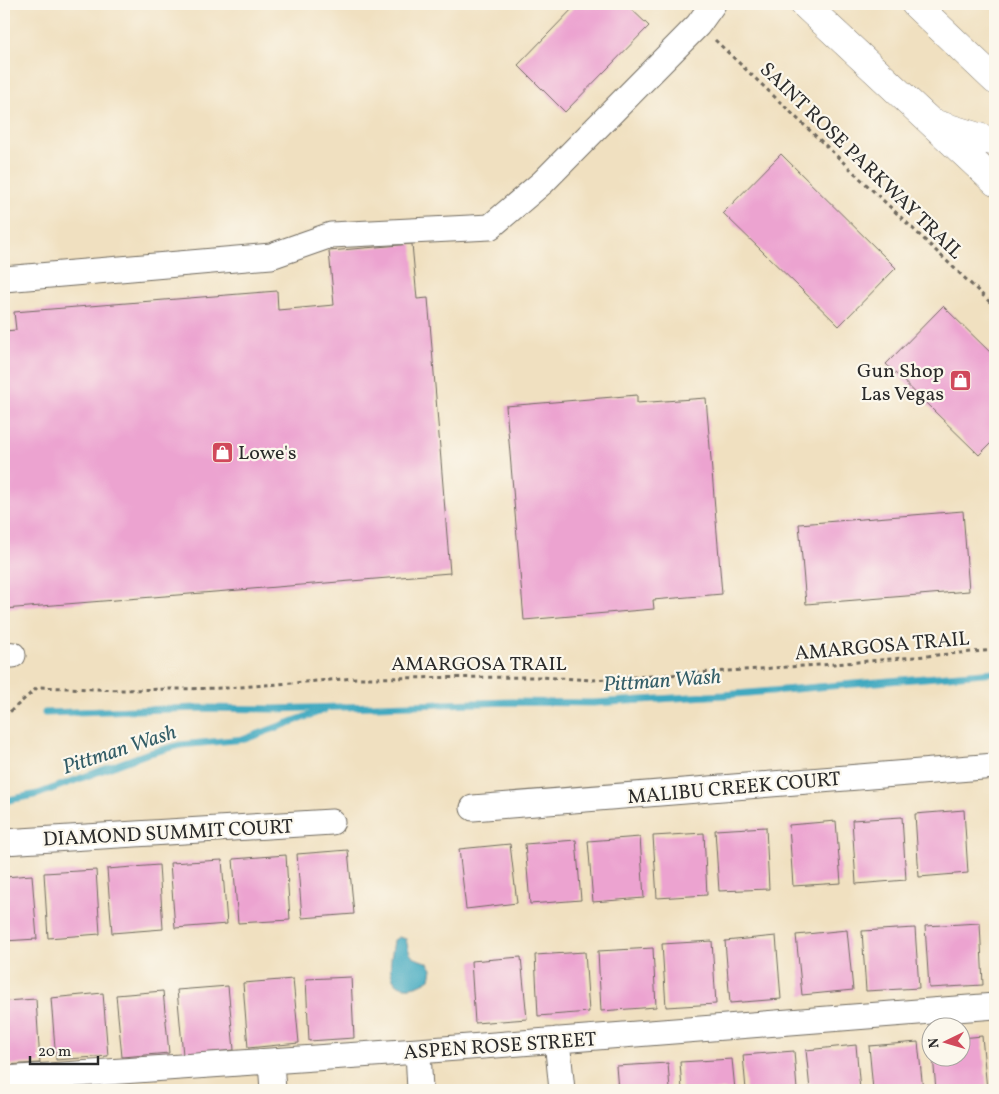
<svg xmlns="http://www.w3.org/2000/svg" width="999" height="1094" font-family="Vollkorn,serif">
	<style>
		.water { fill: #40a9c0; stroke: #366a76 }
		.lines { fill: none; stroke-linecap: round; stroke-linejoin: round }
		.stream { stroke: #40a9c0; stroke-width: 7 }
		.building { fill: #eca3d0 }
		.minor-casing { stroke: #706a5f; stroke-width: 27 }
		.highway-casing { stroke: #706a5f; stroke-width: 29 }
		.path { stroke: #706a5f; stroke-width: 3; stroke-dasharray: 4 4; stroke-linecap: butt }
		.minor { stroke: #fff; stroke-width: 25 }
		.highway { stroke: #fff; stroke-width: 28 }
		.labels { text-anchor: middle; stroke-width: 4.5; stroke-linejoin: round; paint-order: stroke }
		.street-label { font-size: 20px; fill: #2b2b2b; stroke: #fbf7ec }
		.poi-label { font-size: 20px; fill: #2b2b2b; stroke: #fbf7ec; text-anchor: end }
		.water-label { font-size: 21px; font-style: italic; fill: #335d67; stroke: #fbf7ec }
	</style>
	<rect width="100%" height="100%" fill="#fbf7ec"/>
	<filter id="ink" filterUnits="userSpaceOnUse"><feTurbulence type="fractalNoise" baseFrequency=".02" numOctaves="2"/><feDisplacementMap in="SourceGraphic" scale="10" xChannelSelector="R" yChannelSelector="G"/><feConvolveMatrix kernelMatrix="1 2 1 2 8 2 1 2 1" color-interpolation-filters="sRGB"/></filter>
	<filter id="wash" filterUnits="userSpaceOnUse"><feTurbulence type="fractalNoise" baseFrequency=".0096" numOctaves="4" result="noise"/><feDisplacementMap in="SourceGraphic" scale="20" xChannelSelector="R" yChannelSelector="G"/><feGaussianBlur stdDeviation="1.12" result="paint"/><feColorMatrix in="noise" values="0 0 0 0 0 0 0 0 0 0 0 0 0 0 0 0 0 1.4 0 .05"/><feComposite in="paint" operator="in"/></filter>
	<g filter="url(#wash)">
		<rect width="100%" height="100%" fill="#f0e0c0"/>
		<path class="water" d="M399,937L406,939C410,958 410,956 428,963L432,969L430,979C417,988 395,994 391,972C389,963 393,950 394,940Z"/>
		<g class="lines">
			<path class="stream" d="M45,713L199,708L274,709L512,702L593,703L724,695L995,672
				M4,801L38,794L146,754L180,745L245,739L324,710"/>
		</g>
		<g id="blocks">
			<path class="building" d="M577,4H626L649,26L565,112L518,65Z
				M781,154L896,268L839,326L723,213Z
				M412,244L417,299L428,298L450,573L4,609V331L16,330L14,312L277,291L278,310L334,305L329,251Z
				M943,306L995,357V439L979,455L886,364Z
				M637,395V403L706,398L722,594L653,600L654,609L524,620L506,406Z
				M963,511L969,591L806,604L799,524Z
				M964,810L968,873L919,877L915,814Z
				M902,817L906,880L856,884L852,820Z
				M836,821L841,883L793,886L789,825Z
				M766,827L769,889L719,891L715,830Z
				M704,833L707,895L657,898L653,836Z
				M640,837L644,898L593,902L588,841Z
				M576,840L581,900L530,904L525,844Z
				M510,844L517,903L466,909L459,849Z
				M348,850L354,914L302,918L297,854Z
				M286,855L290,920L238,923L233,859Z
				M222,860L227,924L175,928L170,863Z
				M159,865L163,929L112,933L107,869Z
				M96,870L100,934L48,938L44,873Z
				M32,875L37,939L4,941V877Z
				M980,923L983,985L929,988L925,926Z
				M915,928L919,988L866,991L862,931Z
				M847,930L853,990L802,995L796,935Z
				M776,936L781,999L730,1003L725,941Z
				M712,941L716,1004L666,1007L662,944Z
				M653,948L656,1007L601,1011L598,951Z
				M585,952L589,1012L538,1016L535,955Z
				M521,957L527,1019L475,1023L471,961Z
				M351,977L354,1038L309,1041L306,979Z
				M293,979L299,1043L248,1048L243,983Z
				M228,986L234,1050L183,1055L177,990Z
				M163,991L169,1053L122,1057L116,995Z
				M103,993L108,1056L56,1060L51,998Z
				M36,999L40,1063L4,1065V1001Z
				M982,1036L987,1090H936L933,1056H962V1038Z
				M918,1042L923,1090H873L869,1046Z
				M856,1045L860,1090H810L806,1050Z
				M794,1051L797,1090H746L743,1055Z
				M732,1059L735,1090H682L680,1062Z
				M668,1063L670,1090H618L616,1066Z"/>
		</g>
	</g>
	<g filter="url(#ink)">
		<use href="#blocks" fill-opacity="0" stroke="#706a5f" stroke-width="1"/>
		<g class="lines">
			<defs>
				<path id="minor" d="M4,279L271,256L331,235L490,227L543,182L698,25L713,4
					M4,654L13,655
					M473,808L995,766
					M4,842L332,822
					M557,1040L562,1090
					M418,1051L420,1090
					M271,1062L273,1090
					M4,1079L418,1051L995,1006"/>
				<path id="highway" d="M804,4L995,182
					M915,4L995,80
					M936,124L995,142"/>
			</defs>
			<use href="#minor" class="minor-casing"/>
			<use href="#highway" class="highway-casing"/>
			<path class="path" d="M715,40L995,307
				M4,717L38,687L122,690L227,688L356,678L541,677L592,680L834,664L995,650"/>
			<use href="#minor" class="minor"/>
			<use href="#highway" class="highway"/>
		</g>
	</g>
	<defs>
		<symbol id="shop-square" viewBox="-11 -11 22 22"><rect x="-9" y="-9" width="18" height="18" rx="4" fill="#d1495b" stroke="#fbf7ec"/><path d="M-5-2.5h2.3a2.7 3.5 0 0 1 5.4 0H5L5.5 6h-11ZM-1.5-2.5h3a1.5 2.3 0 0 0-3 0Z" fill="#fff"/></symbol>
	</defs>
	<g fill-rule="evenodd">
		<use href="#shop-square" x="948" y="368" width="25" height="25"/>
		<use href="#shop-square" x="210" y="440" width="25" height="25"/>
	</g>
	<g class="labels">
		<g class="street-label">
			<text transform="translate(862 160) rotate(44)" y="7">SAINT ROSE PARKWAY TRAIL</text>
			<text transform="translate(882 645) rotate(-5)" y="7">AMARGOSA TRAIL</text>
			<text x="479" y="670">AMARGOSA TRAIL</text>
			<text transform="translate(734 787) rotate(-5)" y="7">MALIBU CREEK COURT</text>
			<text transform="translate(168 832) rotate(-3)" y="7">DIAMOND SUMMIT COURT</text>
			<text transform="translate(500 1045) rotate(-4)" y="7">ASPEN ROSE STREET</text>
		</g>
		<g class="poi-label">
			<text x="944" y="377">Gun Shop<tspan x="944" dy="23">Las Vegas</tspan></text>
			<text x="238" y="459" text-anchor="start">Lowe's</text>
		</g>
		<g class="water-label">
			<text transform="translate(662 680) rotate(-4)" y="7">Pittman Wash</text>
			<text transform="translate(119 749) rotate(-18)" y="7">Pittman Wash</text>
		</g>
	</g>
	<rect width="999" height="1094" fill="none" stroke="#fbf7ec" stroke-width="20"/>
	<g transform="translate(946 1042) rotate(265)"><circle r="24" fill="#fbf7ec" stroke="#a8a59f"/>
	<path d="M0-4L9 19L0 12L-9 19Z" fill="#d1495b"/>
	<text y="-8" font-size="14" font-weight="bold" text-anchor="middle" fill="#2b2b2b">N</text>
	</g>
	<path d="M30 1056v8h68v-8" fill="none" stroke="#2b2b2b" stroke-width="2.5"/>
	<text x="38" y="1056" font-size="15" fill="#2b2b2b" stroke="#fbf7ec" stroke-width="4" paint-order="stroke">20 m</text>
</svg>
